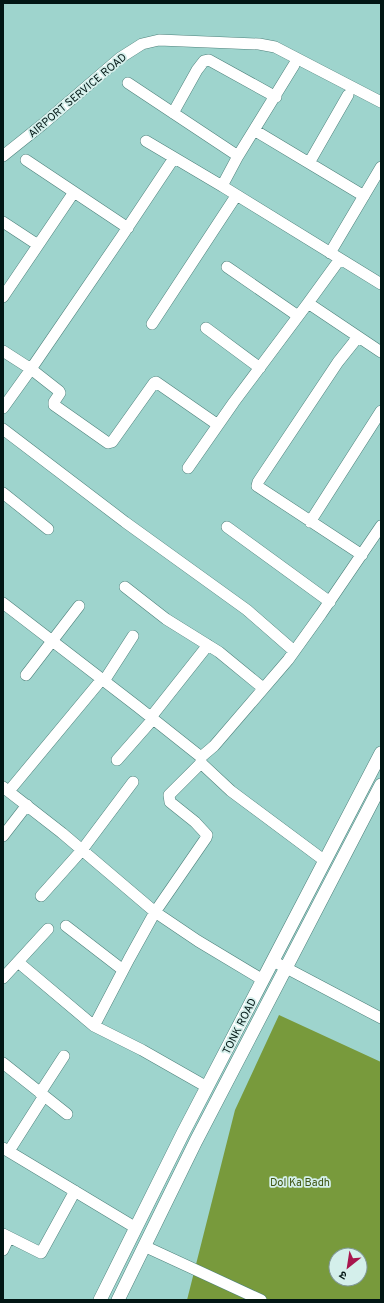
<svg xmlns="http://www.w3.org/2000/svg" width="384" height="1303" font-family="Overpass,'Noto Sans Devanagari',sans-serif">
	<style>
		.forest { fill: #789a3c; fill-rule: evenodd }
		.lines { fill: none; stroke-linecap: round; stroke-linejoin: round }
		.minor-casing { stroke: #4e827c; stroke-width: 12 }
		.major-casing { stroke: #4e827c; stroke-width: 14 }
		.minor { stroke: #fff; stroke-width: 11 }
		.major { stroke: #fff; stroke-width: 13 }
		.labels { text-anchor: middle; stroke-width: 3.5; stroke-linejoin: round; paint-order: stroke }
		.street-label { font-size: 11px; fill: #021614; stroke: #d4efeb }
		.park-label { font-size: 11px; fill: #405613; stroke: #d4efeb }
	</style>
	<rect width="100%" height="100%" fill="#9ed4cd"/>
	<path class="forest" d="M279,1015L381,1062V1300H187L235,1110ZM336,1255H360V1279H336Z"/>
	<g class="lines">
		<defs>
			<path id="minor" d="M128,83L238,156L222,186L381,284
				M348,95L309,163L364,196
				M173,113L197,70L204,61L209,60L276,97
				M254,130L309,163
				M146,141L222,186
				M3,156L43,124L120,58L142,44L159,40L259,44L275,47L381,102
				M238,156L294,65
				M174,158L122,236L31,369L59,391L60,393L54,402V405L108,443L112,442L154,383L156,382L218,425
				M26,160L128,228
				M3,222L38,245
				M330,253L381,167
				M227,267L298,316
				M3,297L74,192
				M308,303L340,259
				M152,324L236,196
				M206,328L260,368
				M358,337L338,362L258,482L257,486L362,555
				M3,351L31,369L3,408
				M3,429L125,522L247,610L294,651
				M188,468L234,402L308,303L381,352
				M3,493L48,529
				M310,522L381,411
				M227,527L330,602
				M125,587L166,619L219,652L263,688
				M3,603L138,707L201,757V763L231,791L325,861
				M26,675L79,606
				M104,681L133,636
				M151,717L208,645
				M201,757L214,746L288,660L321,614L381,526
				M117,760L153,719
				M3,787L62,833L155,912L206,838L207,835L195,822L170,802L169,795L201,763
				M9,791L102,679
				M3,836L27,805
				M41,896L82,850L133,782
				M66,926L123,970
				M273,961L381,1018
				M18,962L94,1026L142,1050L207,1087
				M3,978L48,929
				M94,1026L129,959L155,912L198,941L263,980
				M3,1063L67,1114
				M40,1093L64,1056
				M3,1148L136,1228
				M9,1151L44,1096
				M3,1234L9,1237L3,1250
				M9,1237L41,1253L75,1191
				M144,1246L261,1300"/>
			<path id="major" d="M100,1300L183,1133L381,753
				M118,1300L196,1141L381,785"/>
		</defs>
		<use href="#minor" class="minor-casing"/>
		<use href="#major" class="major-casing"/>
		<use href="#minor" class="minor"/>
		<use href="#major" class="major"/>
	</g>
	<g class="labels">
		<g class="street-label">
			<text transform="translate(77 95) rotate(-40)" y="4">AIRPORT SERVICE ROAD</text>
			<text transform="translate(239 1026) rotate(-63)" y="4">TONK ROAD</text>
		</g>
		<g class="park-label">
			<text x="300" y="1186">Dol Ka Badh</text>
		</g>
	</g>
	<rect width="384" height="1303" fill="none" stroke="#021614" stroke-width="8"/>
	<g transform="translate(348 1267) rotate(210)"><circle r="19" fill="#d4efeb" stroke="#809895"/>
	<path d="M0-3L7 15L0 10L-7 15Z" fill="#a8154d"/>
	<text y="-6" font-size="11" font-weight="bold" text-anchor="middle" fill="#021614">उ</text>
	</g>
</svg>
